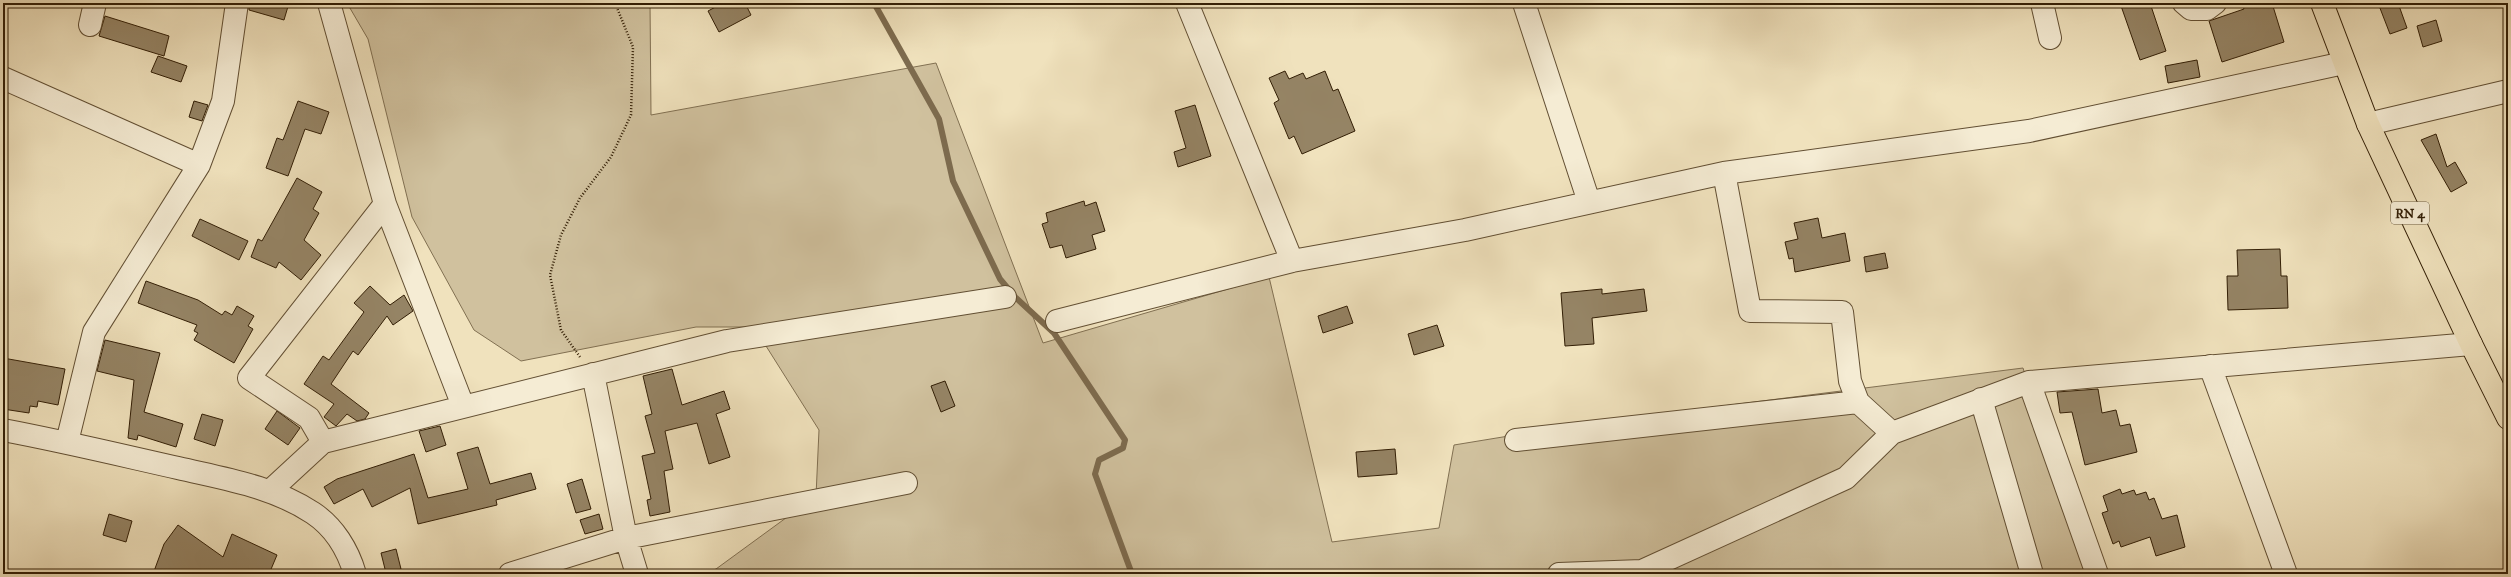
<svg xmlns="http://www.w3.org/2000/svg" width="2511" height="577" font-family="'IM FELL DW Pica',serif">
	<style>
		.green { fill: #d0c19e; stroke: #817052 }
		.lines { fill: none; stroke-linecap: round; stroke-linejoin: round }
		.stream { stroke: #7d6b4e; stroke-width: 6 }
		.building { fill: #958465; stroke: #321e05 }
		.minor-casing { stroke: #624f33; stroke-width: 24 }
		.highway-casing { stroke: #321e05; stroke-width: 24 }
		.path { stroke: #321e05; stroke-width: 2.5; stroke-dasharray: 1 2; stroke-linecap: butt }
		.minor { stroke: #f5ecd4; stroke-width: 22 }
		.highway { stroke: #f0e2bd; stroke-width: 22 }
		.labels { text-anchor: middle; stroke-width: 3.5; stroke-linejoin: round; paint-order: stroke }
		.shield { fill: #f5ecd4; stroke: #6c5c43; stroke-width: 1 }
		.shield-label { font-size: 13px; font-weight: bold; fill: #321e05 }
	</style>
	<rect width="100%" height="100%" fill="#f0e2bd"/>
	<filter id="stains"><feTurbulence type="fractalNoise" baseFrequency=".005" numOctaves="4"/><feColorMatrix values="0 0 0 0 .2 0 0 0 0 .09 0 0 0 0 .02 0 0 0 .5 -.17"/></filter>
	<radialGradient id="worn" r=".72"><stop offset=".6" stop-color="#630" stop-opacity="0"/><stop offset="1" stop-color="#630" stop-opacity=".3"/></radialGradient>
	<path class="green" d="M347,3H650L651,115L936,63L1043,343L1269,277L1332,542L1439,528L1454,445L1588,423L2023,368L2088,574H702L716,569L816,496L819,430L754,327H696L521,361L474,330L412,217L368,39Z"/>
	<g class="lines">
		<path class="stream" d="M874,3L939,119L953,181L1000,279L1015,297L1054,333L1125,440L1123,448L1099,460L1095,474L1132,574"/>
	</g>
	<path class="building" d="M249,3H289L284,20L249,10Z
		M723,3H745L751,15L719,32L708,11Z
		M2120,3H2150L2166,51L2140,60Z
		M2242,3H2272L2284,42L2222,62L2209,21L2244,9Z
		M2378,3H2398L2407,28L2390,34Z
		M105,16L169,36L164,56L99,36Z
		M2436,20L2442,41L2423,47L2417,26Z
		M158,56L187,66L181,82L151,72Z
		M2197,60L2200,77L2168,83L2165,66Z
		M1285,71L1289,79L1303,73L1306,79L1325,71L1333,91L1338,89L1355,131L1302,154L1294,136L1289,139L1274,103L1279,100L1269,78Z
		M194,101L208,105L202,121L189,117Z
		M298,101L329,112L321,134L305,129L288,176L266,168L277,138L283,140Z
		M1195,105L1211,156L1178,167L1174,152L1186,148L1175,111Z
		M2436,134L2447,167L2455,162L2467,183L2451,192L2421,140Z
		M297,178L322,192L313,209L319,213L304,240L321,255L301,280L279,262L276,268L251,257L258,239L262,241Z
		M1084,201L1085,206L1096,202L1105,231L1092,235L1096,249L1066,258L1062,245L1050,248L1042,224L1048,222L1046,213Z
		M1818,218L1822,238L1845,233L1850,261L1795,272L1793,258L1789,259L1785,242L1798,239L1794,223Z
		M200,219L248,241L239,260L192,236Z
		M2280,249L2281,276H2287L2288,308L2228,310L2227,276H2238L2237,250Z
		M1885,253L1888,268L1866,272L1864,257Z
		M146,281L198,300L222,315L225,311L232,315L237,306L254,316L248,326L253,329L234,363L194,340L198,333L194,331L197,325L138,303Z
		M370,286L390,305L404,295L413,311L393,325L387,316L358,355L353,351L331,384L369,413L365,419L357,421L347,414L336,426L324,417L334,404L304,384L323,356L329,360L364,312L354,303Z
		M1602,289V294L1644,289L1647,311L1592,318L1594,344L1565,346L1561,293Z
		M1347,306L1353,323L1323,333L1318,316Z
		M1437,325L1444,346L1414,355L1408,334Z
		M105,340L160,353L144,412L183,424L176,447L138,435L137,440L128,438L134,380L97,371Z
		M3,358L65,369L58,405L38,401L37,407L30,406L29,413L3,409Z
		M672,369L682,405L724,391L730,409L716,414L730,457L709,464L697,423L665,431L673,469L664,471L670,512L650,516L647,500L651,499L642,456L655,453L645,416L652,414L643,376Z
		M945,381L955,406L941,412L931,386Z
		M2098,389L2102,413L2116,410L2120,426L2130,424L2137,452L2085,465L2072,412L2060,413L2057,392Z
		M277,411L300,428L288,445L265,429Z
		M202,414L223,420L215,446L194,439Z
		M440,426L446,445L426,452L419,431Z
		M478,447L490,484L531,473L536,489L496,500L497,505L418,524L410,488L372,507L363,489L334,504L324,487L337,479L414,454L428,498L468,489L457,453Z
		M1395,449L1397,474L1358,477L1356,452Z
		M582,479L591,509L576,513L567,484Z
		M2120,489L2122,494L2134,490L2136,495L2146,492L2149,500L2154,498L2162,519L2177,515L2185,547L2156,556L2150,537L2121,547L2119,541L2113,544L2102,513L2108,511L2103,496Z
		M109,514L132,521L126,542L103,535Z
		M599,514L603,529L585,534L580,520Z
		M178,525L223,557L232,534L277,555L269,574H153L164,544Z
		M396,549L401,569L386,573L381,553Z"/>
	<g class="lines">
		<defs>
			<path id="minor" d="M329,3L385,204L463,406
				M1187,3L1292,261
				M1524,3L1589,202
				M2042,3L2050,38
				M2184,3L2191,9H2207L2215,3
				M90,25L95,3
				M3,78L199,165
				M2368,124L2508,91
				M1724,173L1750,311L1842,312L1850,381L1858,402L1892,433
				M1057,321L1292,261L1465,230L1724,173L2029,131L2344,63
				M2210,366L2286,574
				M593,374L626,538L637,574
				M2029,382L2097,574
				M1981,399L2032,574
				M3,430C62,441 120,455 178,468C225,479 272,486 313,513C334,527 348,550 355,574
				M1516,440L1858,402
				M67,442L94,332L199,165L223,101L237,3
				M323,442L309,418L249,378L385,204
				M271,490L323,442L727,341L1005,297
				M510,574L626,538L906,483
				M1559,574L1642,571L1846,478L1892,433L2029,382L2471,344"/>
			<path id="highway" d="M2322,3L2368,124L2471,344L2508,418"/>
		</defs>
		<use href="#minor" class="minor-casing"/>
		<use href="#highway" class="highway-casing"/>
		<path class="path" d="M580,357L561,330L550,275L561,235L580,198L611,157L631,115L633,47L615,3"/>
		<use href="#minor" class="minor"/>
		<use href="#highway" class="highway"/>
	</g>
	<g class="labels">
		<rect class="shield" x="2391" y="202" width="38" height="22" rx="3"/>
		<g class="shield-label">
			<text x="2410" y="218">RN 4</text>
		</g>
	</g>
	<rect width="2511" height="577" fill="none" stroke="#f0e2bd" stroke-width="16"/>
	<rect x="4" y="4" width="2503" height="569" fill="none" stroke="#321e05" stroke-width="2"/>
	<rect x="8" y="8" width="2495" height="561" fill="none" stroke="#321e05"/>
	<rect width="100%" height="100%" filter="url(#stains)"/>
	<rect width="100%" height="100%" fill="url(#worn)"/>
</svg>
